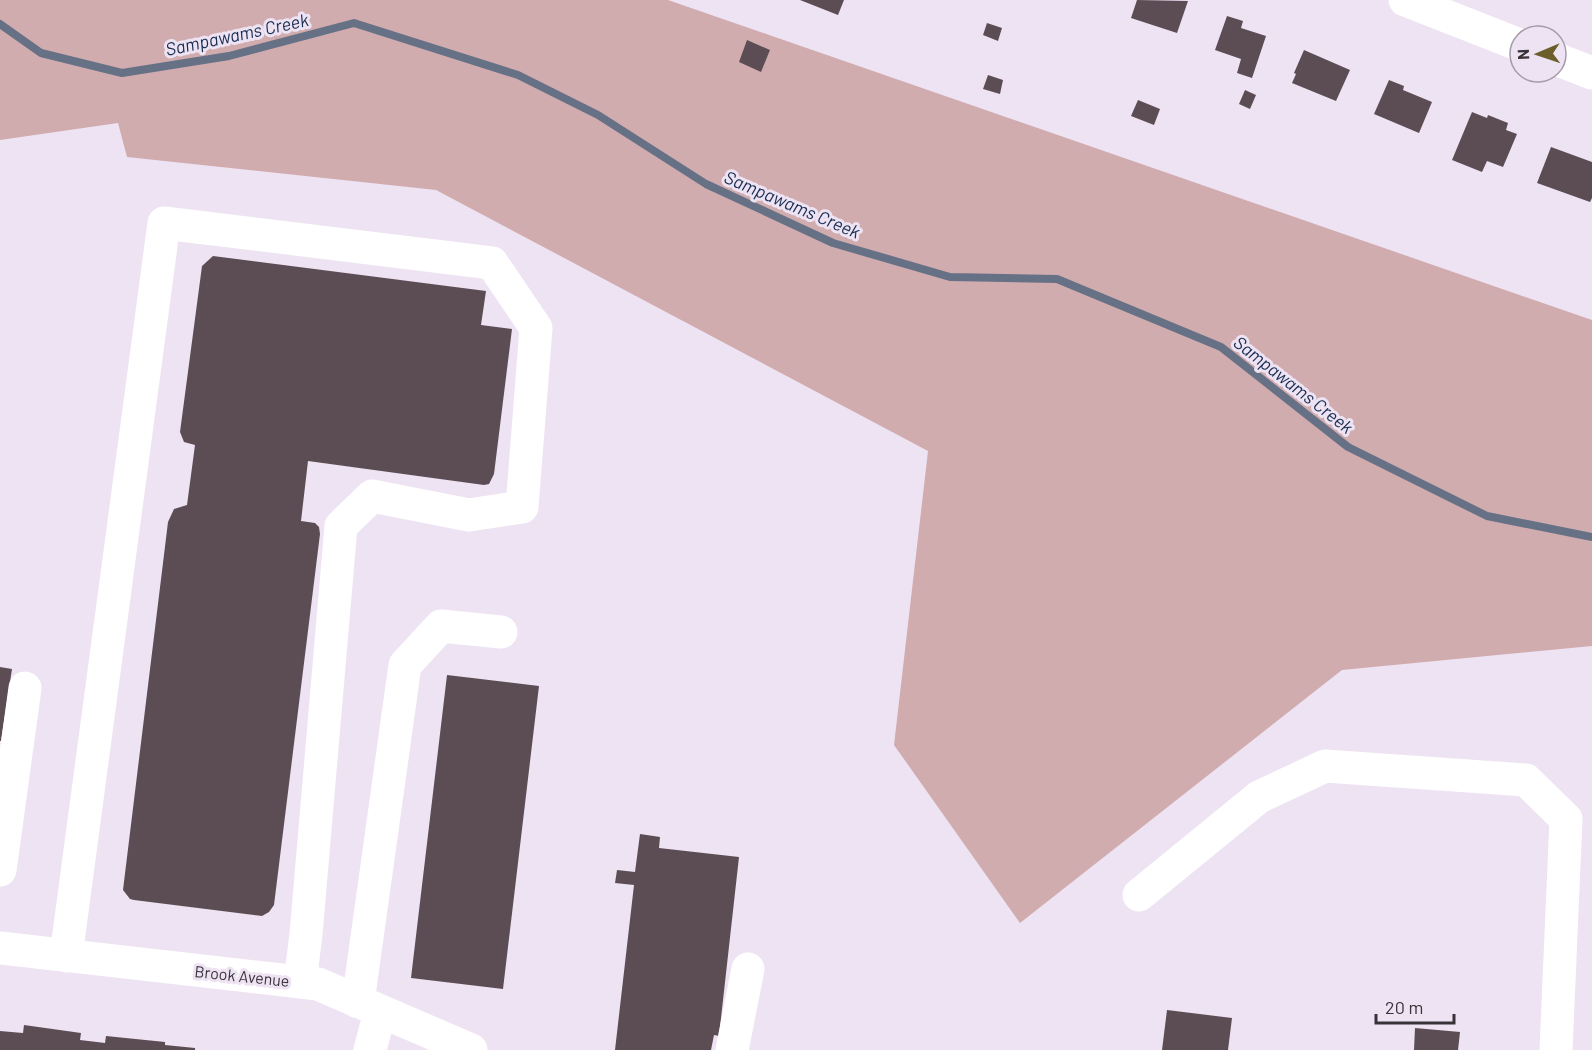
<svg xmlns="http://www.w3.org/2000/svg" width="1592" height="1050" font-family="Barlow,sans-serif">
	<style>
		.forest { fill: #d1acaf }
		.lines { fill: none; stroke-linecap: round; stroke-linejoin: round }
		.stream { stroke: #677186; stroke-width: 8 }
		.building { fill: #5c4d55 }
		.minor { stroke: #fff; stroke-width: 33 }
		.labels { text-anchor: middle; stroke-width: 6; stroke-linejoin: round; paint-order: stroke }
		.street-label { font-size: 16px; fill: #363238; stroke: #eee3f3 }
		.water-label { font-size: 18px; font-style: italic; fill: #172d52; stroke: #eee3f3 }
	</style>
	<rect width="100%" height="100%" fill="#eee3f3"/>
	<path class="forest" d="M0,0H668L1592,320V646L1342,670L1020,923L894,745L928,451L436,190L127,157L118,123L0,140Z"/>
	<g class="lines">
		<path class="stream" d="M0,24L41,53L122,73L229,56L354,23L518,75L598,115L706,184L833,243L950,277L1057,279L1221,347L1348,447L1487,516L1592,537"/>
	</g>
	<path class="building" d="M800,0H844L838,15Z
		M1137,0L1188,1L1177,33L1131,18Z
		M1227,16L1243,21L1241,28L1266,36L1252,78L1237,73L1241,59L1215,50Z
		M987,23L1002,28L998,41L983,35Z
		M747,40L770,50L761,72L739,62Z
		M1304,50L1350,70L1336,101L1292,83L1296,74L1294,73Z
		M988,75L1003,80L1000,94L983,89Z
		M1389,80L1404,86L1403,90L1432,102L1419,133L1374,114Z
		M1245,90L1256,95L1250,109L1239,104Z
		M1138,100L1160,109L1154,125L1131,116Z
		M1472,112L1487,118L1488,115L1508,123L1506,130L1517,134L1503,167L1487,161L1482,172L1452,160Z
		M1551,147L1592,162V198L1590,202L1537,183Z
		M213,256L486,291L481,325L512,329L494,474L489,484L484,485L308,461L301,521L315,523L319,527L320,534L274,905L269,912L262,916L134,900L130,899L123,890L168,522L174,509L187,505L195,445L184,442L180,432L202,266Z
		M0,667L12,669L1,741H0Z
		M447,675L539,686L503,989L411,978Z
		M640,834L660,837L659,848L739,857L719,1036L714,1035L711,1050H615L634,885L615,883L617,870L635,872Z
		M1167,1010L1232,1018L1228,1050H1162Z
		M24,1025L81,1033L80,1040L105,1043L106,1036L165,1042V1045L195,1048V1050H0V1031L23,1033Z
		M1415,1028L1460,1032L1458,1050H1414Z"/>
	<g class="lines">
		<path class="minor" d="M1405,0L1520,45
			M1556,59L1592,73
			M0,870L25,688
			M1139,895L1259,797L1325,766L1526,780L1566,819L1556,1050
			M0,948L318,984L471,1050
			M66,956L164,223L492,263L536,328L522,507L469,515L372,496L341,526L306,934L300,982
			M358,1002L405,665L441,626L501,632
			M370,1050L380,1012
			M732,1050L748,969"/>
	</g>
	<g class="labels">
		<g class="street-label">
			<text transform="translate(242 976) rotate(6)" y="6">Brook Avenue</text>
		</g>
		<g class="water-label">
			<text transform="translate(237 35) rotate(-12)" y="6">Sampawams Creek</text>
			<text transform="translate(792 205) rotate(23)" y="6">Sampawams Creek</text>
			<text transform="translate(1293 385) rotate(38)" y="6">Sampawams Creek</text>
		</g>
	</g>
	<g transform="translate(1538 54) rotate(268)"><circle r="28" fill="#eee3f3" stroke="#a49ca8" stroke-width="1.5"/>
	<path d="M0-4.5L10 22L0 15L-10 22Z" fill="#6b5e2b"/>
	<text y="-9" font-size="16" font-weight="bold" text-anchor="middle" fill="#363238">N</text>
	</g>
	<path d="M1376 1014v9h78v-9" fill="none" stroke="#363238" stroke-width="3"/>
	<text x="1385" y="1014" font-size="18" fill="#363238" stroke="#eee3f3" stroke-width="4.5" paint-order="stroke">20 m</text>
</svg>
